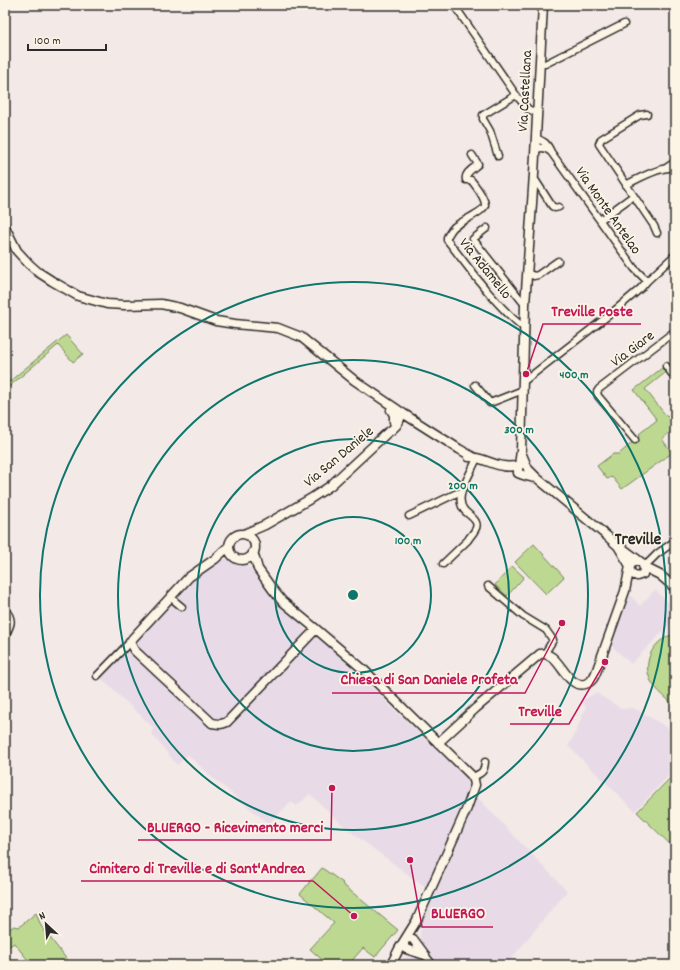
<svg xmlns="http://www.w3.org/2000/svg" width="680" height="970" font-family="Dekko,sans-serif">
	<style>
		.built { fill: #e8dbe7 }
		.green { fill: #bdd991; stroke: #74825e }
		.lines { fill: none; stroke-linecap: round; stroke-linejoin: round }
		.minor-casing { stroke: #2b2b2b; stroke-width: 9 }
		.tertiary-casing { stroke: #2b2b2b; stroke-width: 11 }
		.minor { stroke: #fcf5e5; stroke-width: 6 }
		.tertiary { stroke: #fcf5e5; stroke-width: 8 }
		.ring { fill: none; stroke: #0f766e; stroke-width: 2 }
		.labels { text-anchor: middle; stroke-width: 3.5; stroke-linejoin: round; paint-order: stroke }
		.street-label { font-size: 15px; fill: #2b2b2b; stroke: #fcf5e5 }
		.quarter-label { font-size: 17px; font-weight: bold; fill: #2b2b2b; stroke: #fcf5e5 }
		.centre { fill: #0f766e; stroke: #fcf5e5; stroke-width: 2 }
		.ring-label { font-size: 12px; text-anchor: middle; font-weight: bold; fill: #0f766e; stroke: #fcf5e5; stroke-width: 3.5; stroke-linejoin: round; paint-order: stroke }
		.leader { fill: none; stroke: #c2185b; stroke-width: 1.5 }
		.callout-dot { fill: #c2185b; stroke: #fcf5e5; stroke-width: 1.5 }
		.callout-label { font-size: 16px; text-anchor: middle; font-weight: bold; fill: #c2185b; stroke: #fcf5e5; stroke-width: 3.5; stroke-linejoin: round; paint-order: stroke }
	</style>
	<rect width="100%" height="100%" fill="#f3e9e6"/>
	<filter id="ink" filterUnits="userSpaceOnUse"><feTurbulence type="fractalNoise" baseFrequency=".025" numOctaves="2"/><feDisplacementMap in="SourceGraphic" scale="8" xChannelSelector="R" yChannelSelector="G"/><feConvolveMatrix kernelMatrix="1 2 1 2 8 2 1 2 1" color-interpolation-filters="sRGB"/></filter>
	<g filter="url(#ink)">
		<path class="built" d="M217,554L221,560L224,559H228L238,565L248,566L251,569L269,594L281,607L298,620L301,624L304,629L313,639L317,638L323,641L469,781L467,795L426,888L347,829L310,794L297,806L291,802L269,824L213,778L188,755L177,765L151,733L154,728L94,672L188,573Z
			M655,590L675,608V619L631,664L610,644L630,595L640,606Z
			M596,693L622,709L633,708L639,711L675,732V769L635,811L568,746L573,738L586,707L581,701Z
			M477,797L567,891L506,965H439L423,945L420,937L421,925L425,913L448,862L450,859L456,841Z
			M412,956L421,959L426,965H398L401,960L406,957Z"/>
		<path class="green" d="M66,335L83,354L73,362L58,345L5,390V385Z
			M662,368L665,373L645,389L667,417L675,410V428L662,439L672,453L622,489L612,477L607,479L597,466L613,454H619L640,436L639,434L657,420L634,390Z
			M534,544L564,577L546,594L515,562Z
			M512,566L524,577L507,596L495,585Z
			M675,634V706C668,700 660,693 654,686C639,666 652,639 675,634Z
			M675,773V849L637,812Z
			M322,868L343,883L342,884L398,930L375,957L363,948L348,965H328L310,949L334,923L300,894L309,883V881L313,879Z
			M36,913L41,926L71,965H32L14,943L5,949V932L14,926L19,927Z"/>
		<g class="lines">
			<defs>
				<path id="minor" d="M454,5L516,95L528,109L537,113
					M540,64H545L624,24
					M647,114L640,115L601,139L599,144L654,226L657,233
					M536,138C545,142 547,143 551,152L634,268L647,281
					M535,151C540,146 546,148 551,152
					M472,155L478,164C473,169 464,173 466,180H471C475,185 485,198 485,205C485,211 460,222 454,227C451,230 449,234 447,237V240C471,270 493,303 524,328
					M498,156L490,131L483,119V115L516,95
					M666,168L675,162
					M533,179L536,181L552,206L555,208L559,207
					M626,185C637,179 658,168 670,168
					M600,220L633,196
					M487,228L473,239L525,305
					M527,273L534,276L538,275L558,261
					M666,366L675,378
					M523,382L613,312L641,288L647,281L675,255
					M475,385L490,403L523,390
					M635,440L598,396L597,392L599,389L675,331
					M409,516L457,493H460
					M443,564L468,540C470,536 473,534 475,530C481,521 469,516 464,510C461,506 460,500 461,495C461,489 474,466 477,458
					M643,565L648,563L657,554L675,541
					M488,586L523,616L546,630L553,640L545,653
					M170,597L182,607
					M5,609C14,620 11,625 5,636
					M97,676L130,642
					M473,777C481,773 484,773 485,762
					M425,955L433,965"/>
				<path id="tertiary" d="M5,227L17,251L29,264L38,272L52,281L78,296L107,304L125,305L161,304L180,308L216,321L235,324L278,328L301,337L354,380L404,414L459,449L473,457
					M391,410L394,415V422
					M521,452L528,469L537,478L607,536L618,546L630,566
					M469,457C481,457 491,464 503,466C508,467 513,466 519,466
					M522,464L520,465L518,467V473C522,475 532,478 537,478
					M519,465L521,451L525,305L534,174L543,5
					M244,534L265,525L310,499L330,486L387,433C394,429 399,424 401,416
					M229 547a13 13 0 1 1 26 0a13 13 0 1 1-26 0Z
					M229,546L215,559L189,577L133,638L130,642L134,650L212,723C218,724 221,725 227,722L316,629
					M622,548L642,563L644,568L643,574L637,576L632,574L630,570
					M253,552L258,569L273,590L282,601L316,629L364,670L471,775L474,780L475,785L467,808L417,920L399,949L391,965
					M644,567L660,575L675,588
					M438,743L476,708L540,654C560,650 565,689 585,684C593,682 595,675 598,667L625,591L630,566L633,562L635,561L640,562
					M406,939L410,938L413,939L425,955
					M404,942V946L406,949L425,955"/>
			</defs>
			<use href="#minor" class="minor-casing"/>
			<use href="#tertiary" class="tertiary-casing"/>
			<use href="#minor" class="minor"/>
			<use href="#tertiary" class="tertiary"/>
		</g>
	</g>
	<g class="ring">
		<circle cx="353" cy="595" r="78"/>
		<circle cx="353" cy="595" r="156"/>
		<circle cx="353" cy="595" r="235"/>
		<circle cx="353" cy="595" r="313"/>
	</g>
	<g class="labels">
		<g class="street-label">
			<text transform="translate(524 91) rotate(-87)" y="5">Via Castellana</text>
			<text transform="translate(609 210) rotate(55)" y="5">Via Monte Antelao</text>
			<text transform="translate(486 268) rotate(51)" y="5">Via Adamello</text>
			<text transform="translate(632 348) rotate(-37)" y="5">Via Giare</text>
			<text transform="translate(338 456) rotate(-40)" y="5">Via San Daniele</text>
		</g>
		<g class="quarter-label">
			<text x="638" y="544">Treville</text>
		</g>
	</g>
	<circle cx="353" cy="595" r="6" class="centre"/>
	<g class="ring-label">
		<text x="574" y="378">400 m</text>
		<text x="519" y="433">300 m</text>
		<text x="463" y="489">200 m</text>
		<text x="408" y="544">100 m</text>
	</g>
	<path class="leader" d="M526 374L543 324H641M562 623L525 693H332M605 662L569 724H510M332 788L331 840H138M354 916L313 881H81M410 860L422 927H493"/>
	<g class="callout-dot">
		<circle cx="526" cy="374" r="4"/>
		<circle cx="562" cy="623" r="4"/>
		<circle cx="605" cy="662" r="4"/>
		<circle cx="332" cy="788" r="4"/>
		<circle cx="354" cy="916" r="4"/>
		<circle cx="410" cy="860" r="4"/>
	</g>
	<g class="callout-label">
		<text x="592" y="316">Treville Poste</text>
		<text x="429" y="684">Chiesa di San Daniele Profeta</text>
		<text x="540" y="716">Treville</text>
		<text x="235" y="832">BLUERGO - Ricevimento merci</text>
		<text x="197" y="873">Cimitero di Treville e di Sant'Andrea</text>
		<text x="458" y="918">BLUERGO</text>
	</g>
	<rect width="680" height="970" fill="none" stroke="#fcf5e5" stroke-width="20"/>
	<rect x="10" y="10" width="660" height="950" fill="none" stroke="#2b2b2b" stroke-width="1.5" filter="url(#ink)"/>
	<g transform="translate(46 924) rotate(334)" stroke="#fcf5e5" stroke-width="3" paint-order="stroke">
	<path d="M0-3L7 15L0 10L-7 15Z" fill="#2b2b2b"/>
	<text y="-6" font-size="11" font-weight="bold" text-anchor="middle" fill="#2b2b2b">N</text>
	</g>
	<path d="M28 44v6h78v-6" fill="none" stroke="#2b2b2b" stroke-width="2"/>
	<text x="34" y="44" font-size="12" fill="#2b2b2b" stroke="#fcf5e5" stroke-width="3" paint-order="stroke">100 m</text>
</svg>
